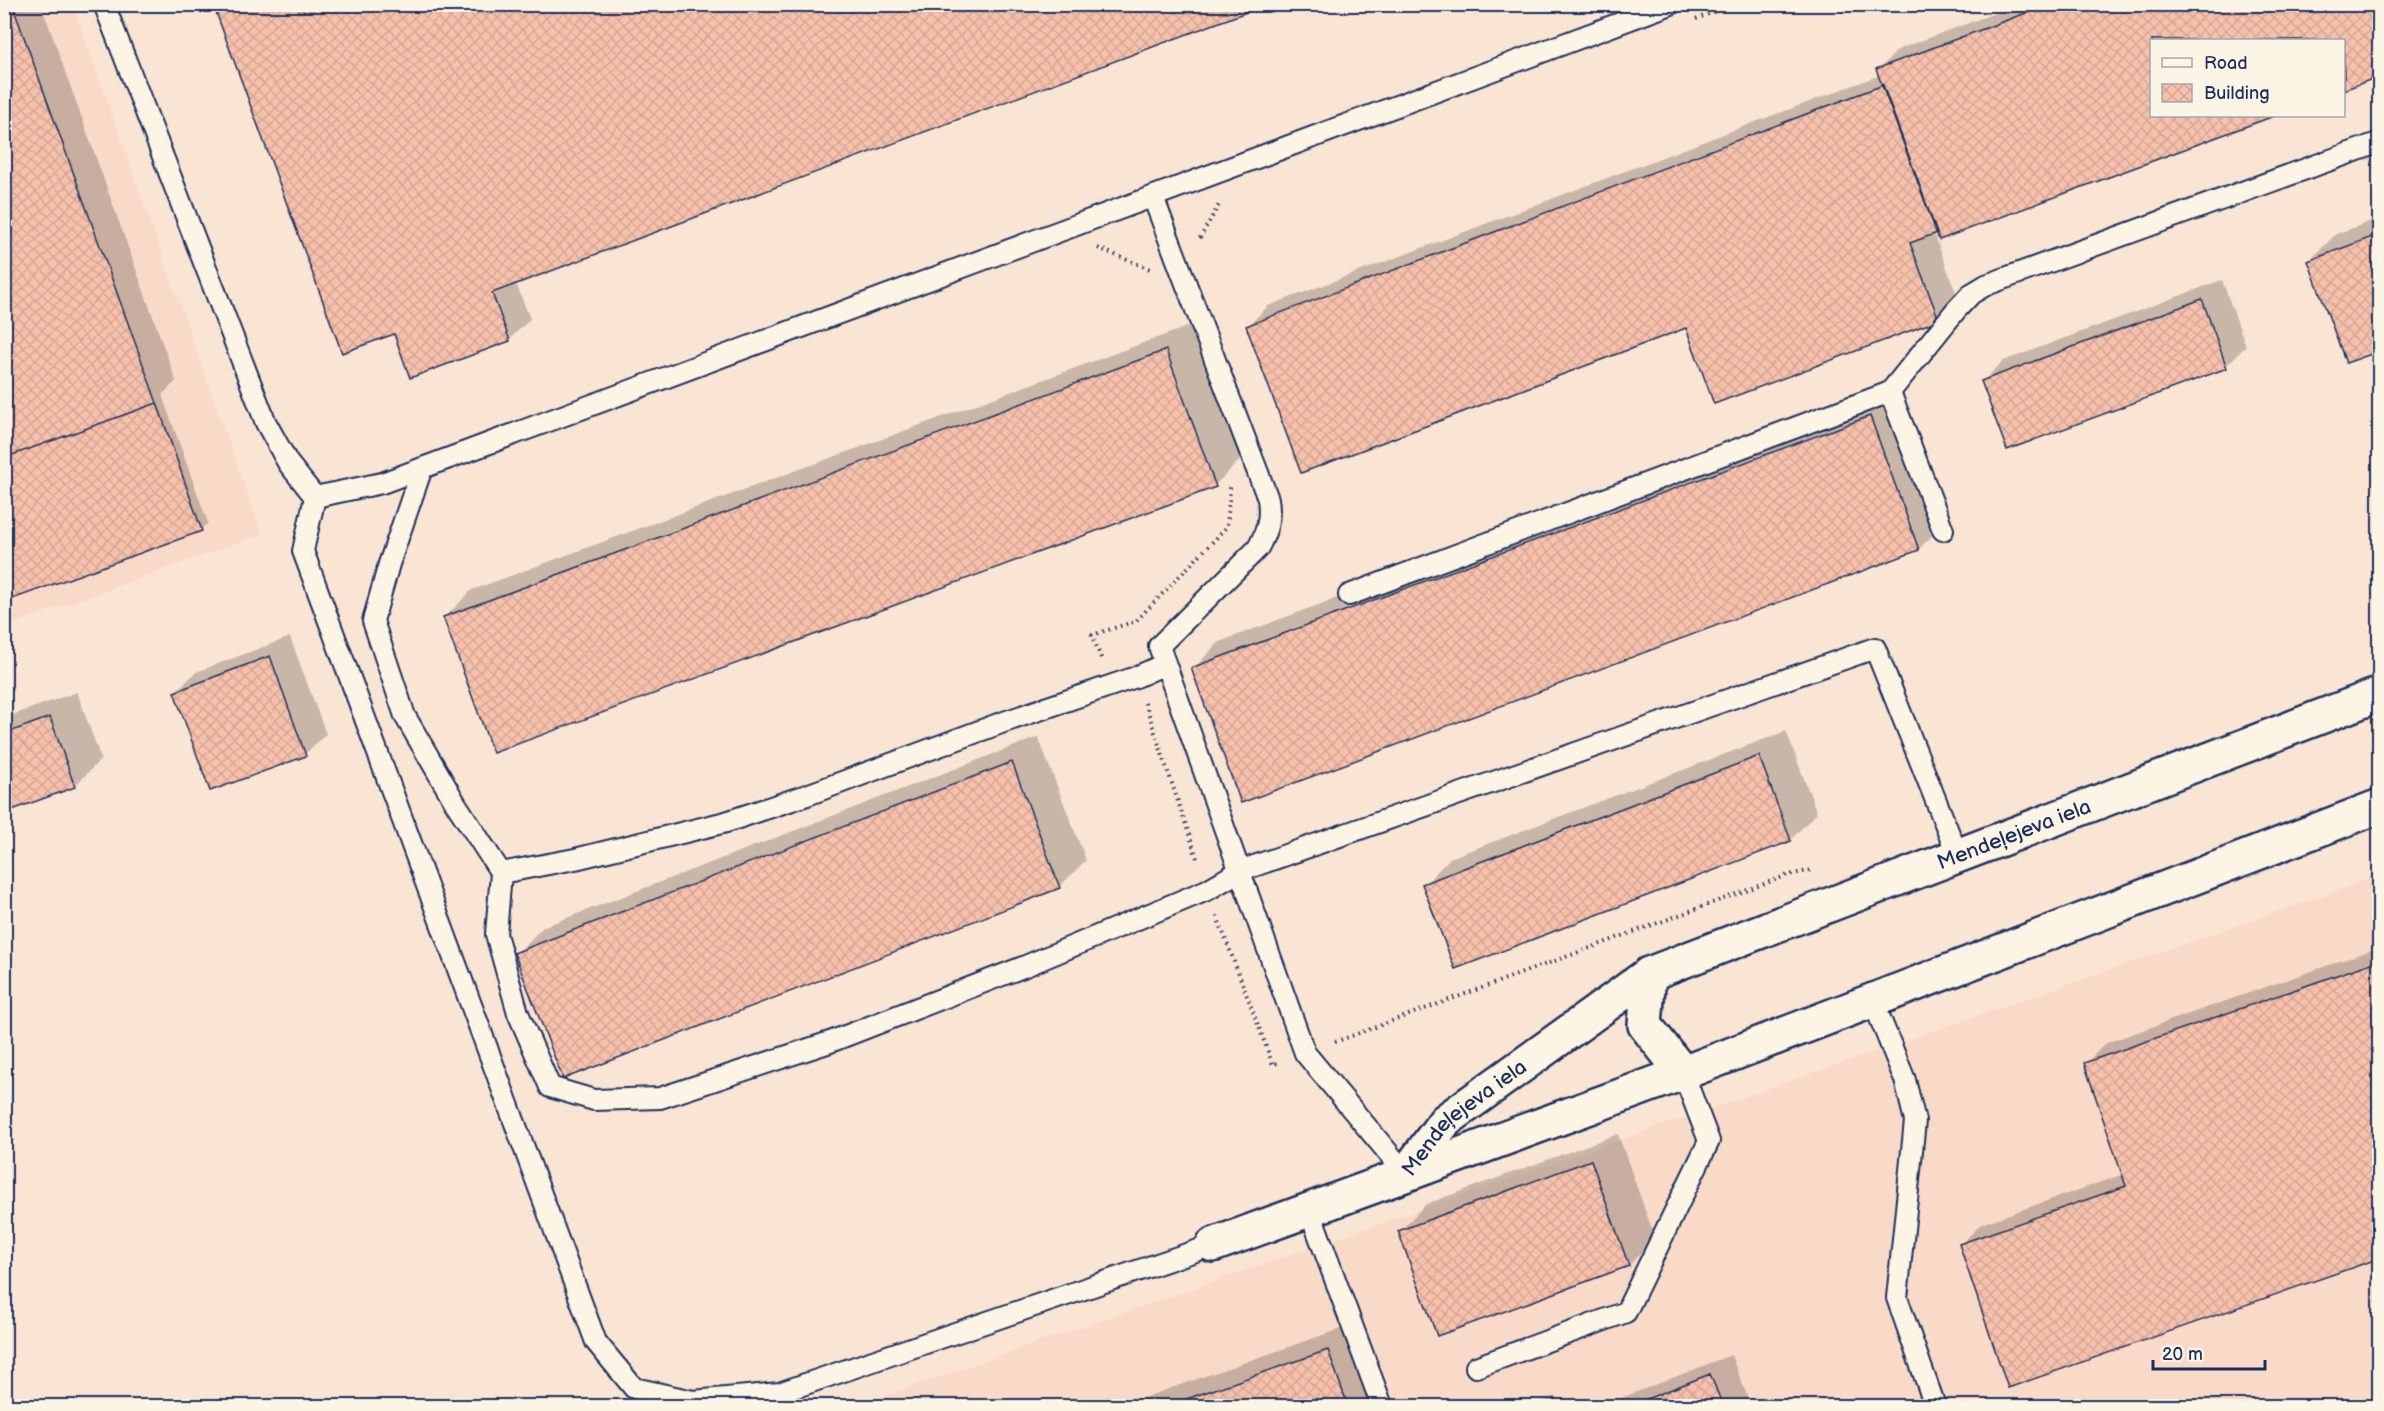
<svg xmlns="http://www.w3.org/2000/svg" width="2384" height="1411" font-family="'Balsamiq Sans',sans-serif">
	<style>
		.built { fill: #f9dac8 }
		.shadow { fill: #0003 }
		.building { fill: url(#building-cross-hatch); stroke: #1b2f5e; stroke-width: 1.5 }
		.lines { fill: none; stroke-linecap: round; stroke-linejoin: round }
		.service-casing { stroke: #1b2f5e; stroke-width: 24 }
		.minor-casing { stroke: #1b2f5e; stroke-width: 38 }
		.path { stroke: #1b2f5e; stroke-width: 4; stroke-dasharray: 1.5 4.5; stroke-linecap: butt }
		.service { stroke: #fcf5e5; stroke-width: 20 }
		.minor { stroke: #fcf5e5; stroke-width: 33 }
		.labels { text-anchor: middle; stroke-width: 4.5; stroke-linejoin: round; paint-order: stroke }
		.street-label { font-size: 21px; fill: #1b2f5e; stroke: #fcf5e5 }
	</style>
	<defs>
		<pattern id="building-cross-hatch" width="8" height="8" patternUnits="userSpaceOnUse" patternTransform="scale(1.5)"><rect width="8" height="8" fill="#f7c0ab"/><path d="M0 0l8 8M0 8l8-8" fill="none" stroke="#d3a596"/></pattern>
	</defs>
	<rect width="100%" height="100%" fill="#fae5d4"/>
	<filter id="ink" filterUnits="userSpaceOnUse"><feTurbulence type="fractalNoise" baseFrequency=".0167" numOctaves="2"/><feDisplacementMap in="SourceGraphic" scale="12" xChannelSelector="R" yChannelSelector="G"/><feConvolveMatrix kernelMatrix="1 2 1 2 8 2 1 2 1" color-interpolation-filters="sRGB"/></filter>
	<g filter="url(#ink)">
		<path class="built" d="M5,5H73L262,534L5,627Z
			M2379,874V1406H855L2336,891Z"/>
		<path class="shadow" d="M4,4H41L176,381L162,395L208,523L201,529Z
			M2019,4H2380V75L2344,88V40H2152V116H2270L1940,238L1938,231L1934,233L1958,298L1938,318L1687,326H1248L1268,306L1880,75L1878,70L1899,49Z
			M2380,218V349L2309,261L2336,234Z
			M2222,280L2246,346L2226,366L1983,381L2003,361Z
			M516,283L530,319L509,340L395,332Z
			M1192,325L1241,459L1215,485L445,617L472,590Z
			M1896,390L1945,522L1919,549L1242,801L1193,669L1219,642Z
			M290,637L326,734L305,754L175,692L196,672Z
			M77,692L101,759L75,786L4,812V718Z
			M1786,731L1817,813L1790,840L1424,885L1450,858Z
			M1038,737L1086,860L1059,887L516,954L543,927Z
			M2380,947V1257L1960,1245L1981,1224L2124,1174L2085,1064L2106,1043Z
			M1618,1134L1655,1238L1629,1265L1438,1334L1400,1231L1426,1204Z
			M1354,1324L1383,1406H1120Z
			M1731,1355L1751,1406H1604L1606,1404Z
			M1556,1396L1560,1406H1530Z"/>
		<path class="building" d="M4,4H12L157,403L4,458Z
			M213,4H1268L492,293L510,341L410,378L394,334L342,353Z
			M2050,4H2380V76L2344,90V40H2152V116H2274L1939,240L1876,69Z
			M1883,85L1937,233L1910,243L1939,320L1714,404L1686,328L1301,473L1246,326Z
			M2380,234V351L2346,363L2308,261Z
			M2202,299L2227,368L2007,450L1981,381Z
			M1166,350L1216,487L493,753L443,617Z
			M157,403L202,531L4,602V458Z
			M1870,416L1919,550L1241,803L1191,668Z
			M270,656L306,756L210,791L174,692Z
			M50,717L75,787L4,813V734Z
			M1759,756L1791,841L1455,969L1422,884Z
			M1012,762L1060,888L563,1079L514,953Z
			M2380,960V1258L2008,1388L1959,1244L2126,1186L2084,1063Z
			M1591,1160L1629,1266L1437,1336L1398,1231Z
			M1328,1350L1348,1406H1166Z
			M1710,1374L1723,1406H1629Z"/>
		<g class="lines">
			<defs>
				<path id="service" d="M104,4L266,423L288,463L315,497
					M1153,197L1268,499C1271,518 1267,531 1258,548L1159,646L1305,1053L1406,1174
					M1890,392L1943,530
					M422,468L389,564L373,621L405,716L456,804L501,873
					M315,497L303,551L596,1342L634,1388L693,1401L779,1393L1213,1245
					M315,497L382,483L1671,4
					M1349,595L1890,392L1956,310L1971,294L1986,285L2380,142
					M1165,664L1136,677L1001,723L807,795L726,822L575,859L501,873L496,934L518,1013L550,1087L594,1100L660,1098L830,1042L1023,967L1207,890L1240,871L1875,648L1958,856
					M1873,1001L1905,1080L1915,1121L1897,1298L1935,1406
					M1309,1209L1382,1406
					M1476,1367L1626,1312L1709,1141L1683,1073"/>
				<g id="minor">
					<path d="M1649,974L1645,1025L1683,1073"/>
					<path id="s1" d="M1406,1174L1445,1121L1649,974L2380,694"/>
					<path d="M1213,1245L1683,1073L2380,806"/>
				</g>
			</defs>
			<use href="#service" class="service-casing"/>
			<use href="#minor" class="minor-casing"/>
			<path class="path" d="M1696,19L1734,4
				M1200,238L1220,203
				M1098,248L1150,269
				M1101,658L1092,635L1136,621L1227,527L1230,487
				M1145,703L1198,861
				M1217,916L1273,1065L1277,1063
				M1335,1042L1788,875L1813,870"/>
			<use href="#service" class="service"/>
			<use href="#minor" class="minor"/>
		</g>
	</g>
	<g class="labels">
		<g class="street-label">
			<text dy="7" stroke="none"><textPath href="#s1" startOffset="708">Mendeļejeva iela</textPath></text>
			<text dy="7" stroke="none"><textPath href="#s1" startOffset="82">Mendeļejeva iela</textPath></text>
		</g>
	</g>
	<rect width="2384" height="1411" fill="none" stroke="#fcf5e5" stroke-width="24"/>
	<rect x="12" y="12" width="2360" height="1387" fill="none" stroke="#1b2f5e" stroke-width="2" filter="url(#ink)"/>
	<rect x="2150" y="39" width="195" height="78" fill="#fcf5e5" stroke="#a2a6af" stroke-width="1.5"/>
	<rect x="2162" y="58" width="30" height="9" fill="#fcf5e5" stroke="#a2a6af" stroke-width="1.5"/>
	<text x="2204" y="69" font-size="18" fill="#1b2f5e">Road</text>
	<rect x="2162" y="84" width="30" height="18" fill="url(#building-cross-hatch)" stroke="#a2a6af" stroke-width="1.5"/>
	<text x="2204" y="99" font-size="18" fill="#1b2f5e">Building</text>
	<path d="M2153 1360v9h112v-9" fill="none" stroke="#1b2f5e" stroke-width="3"/>
	<text x="2162" y="1360" font-size="18" fill="#1b2f5e" stroke="#fcf5e5" stroke-width="4.5" paint-order="stroke">20 m</text>
</svg>
